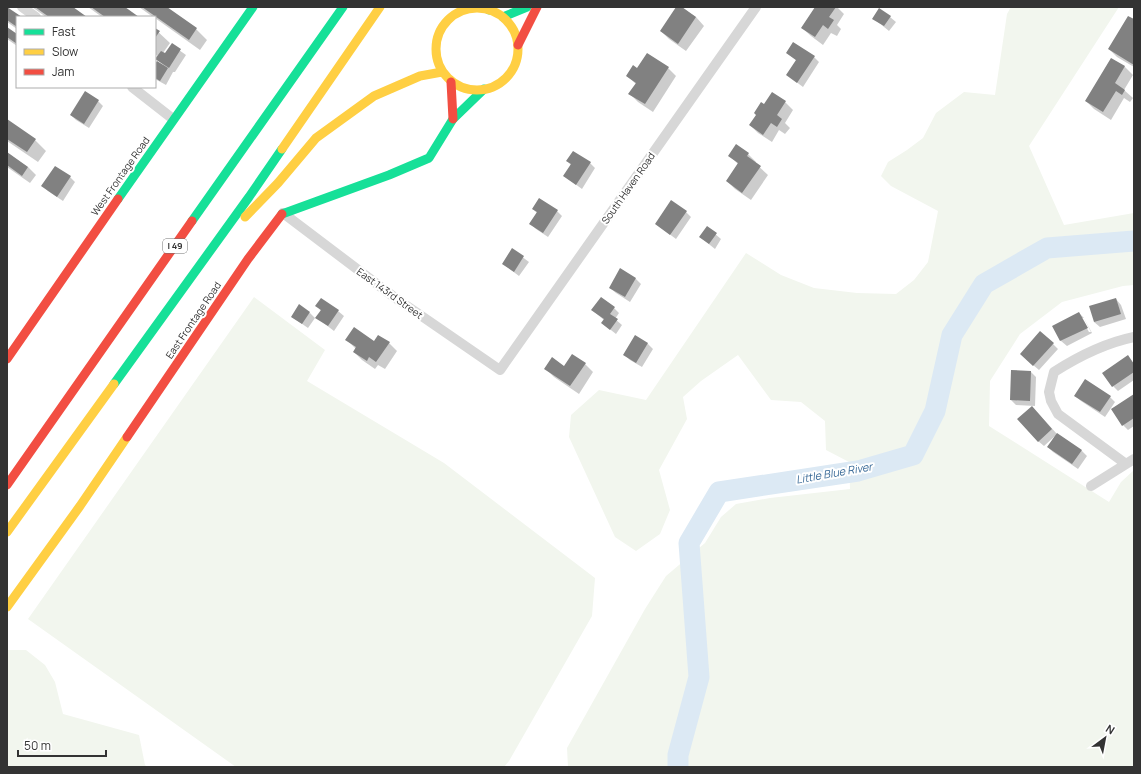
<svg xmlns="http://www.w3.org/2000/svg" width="1141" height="774" font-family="Manrope,sans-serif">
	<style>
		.green { fill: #f2f6ee }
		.shadow { fill: #0003; fill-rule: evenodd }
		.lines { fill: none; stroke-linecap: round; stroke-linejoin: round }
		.river { stroke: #dce9f4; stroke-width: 21 }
		.building { fill: #818181 }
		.street { stroke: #d7d7d7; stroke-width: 10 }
		.fast { stroke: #16e098; stroke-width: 9 }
		.slow { stroke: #ffcf43; stroke-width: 9 }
		.jam { stroke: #f24e42; stroke-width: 9 }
		.labels { text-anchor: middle; stroke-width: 4; stroke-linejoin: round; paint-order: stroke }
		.shield { fill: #fff; stroke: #707070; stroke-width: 1 }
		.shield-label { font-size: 9px; font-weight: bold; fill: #333 }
		.street-label { font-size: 10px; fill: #333; stroke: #fff }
		.water-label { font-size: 11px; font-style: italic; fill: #3c6c99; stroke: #fff }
	</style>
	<rect width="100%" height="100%" fill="#fff"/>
	<path class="green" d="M1011,7H1119L1029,146L1064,225L1134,213V285L1123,286L1062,302L1020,334L990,381L989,426L1109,502L1121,482L1134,470V767H568L567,748L645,609L666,576L705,543L721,517L736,504L770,498L850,489L849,462L826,450L825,421L801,402L771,400L738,355L701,381L683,397L687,419L659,470L670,510L660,534L636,551L615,537L569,437L571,415L599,390L646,400L746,253L781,275L814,288L857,293L896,294L914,280L928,262L938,211L891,186L881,176L888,162L907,150L923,138L936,113L964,92L995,95L1007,14Z
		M254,297L325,350L307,381L444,463L595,578L592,616L509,761L504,767H236L28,619Z
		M7,650H26L45,665L55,682L63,714L139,735L145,765L147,767H7Z"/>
	<path class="shadow" d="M32,7H71L85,17H46Z
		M88,7H123L138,17H102Z
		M139,7H165L196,29L207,40L200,50L155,18V17H153Z
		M677,7H680L696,17L704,26L686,51L669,39L661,31Z
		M816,7H837L844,14L837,25L841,29L837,36L831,33L823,45L811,36L802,28Z
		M7,8L20,17H17V29L7,22Z
		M890,17L896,22L889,31L873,18Z
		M1134,20V67L1117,57L1109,49Z
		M7,28L17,35V46L7,39Z
		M155,29L170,43L163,53L165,55L172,45L186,55L175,72H173L166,85L155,79V67L163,65L157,59L158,56L155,54Z
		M787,53L814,57L819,62L803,87L787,75L797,61Z
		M1112,59L1125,67L1133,75L1124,90L1133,98L1130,102L1124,98L1111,120L1094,109L1086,101Z
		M668,68L676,76L653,112L638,102L630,94L636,84L627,76L637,69Z
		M98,101L103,106L89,128L76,120L71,115Z
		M785,102L793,110L785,123L790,128L785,134L779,130L772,142L758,133L750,125L764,106Z
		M7,120L35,140L46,151L38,162L7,141Z
		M7,153L28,167L36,175L30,183L7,167Z
		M748,154L756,162L755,163L768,175L751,200L735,189L727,181L738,164L730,156Z
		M567,161L590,163L595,168L582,189L564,176L571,165Z
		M70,177L75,182L63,201L48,191L43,186Z
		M533,209L557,211L562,216L548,237L536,229L530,223L537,213Z
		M686,212L691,217L676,239L656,224Z
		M707,227L721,239L715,249L700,237Z
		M513,250L529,262L519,276L503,264Z
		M621,270L636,279L641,284L630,302L616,293L610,288Z
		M1116,299L1121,305L1126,319L1100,327L1094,322Z
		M321,300L338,311L344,316L334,331L317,318L321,311L317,306Z
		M614,308L619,313L615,319L622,325L616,334L602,323L604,320L592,310Z
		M310,313L315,318L308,328L292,317Z
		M1079,313L1084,318L1092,333L1067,346L1061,341L1054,326ZM1081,318H1084L1091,332H1089Z
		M635,337L648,344L653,349L642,367L630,360L625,355Z
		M347,340L389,343L397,351L385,369L378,365L375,369L362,360L354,352L356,349Z
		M1053,344L1058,349L1039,370L1026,359Z
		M1128,357L1134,364V380L1118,391L1113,386Z
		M585,364L593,372L579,394L554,377L546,369Z
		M1031,372L1036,377L1035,406L1016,405L1011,400Z
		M1134,395V426L1128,430L1123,425Z
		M1075,396L1110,397L1115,402L1105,417L1081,401Z
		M1037,412L1057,434L1082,451L1087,456L1078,469L1053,452L1048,447L1055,436L1044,446L1038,441Z"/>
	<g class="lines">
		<path class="river" d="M678,767V755L699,677L689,543L719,492L858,471L913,455L935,411L952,335L984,284L1047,248L1134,241"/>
	</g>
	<path class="building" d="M7,7L22,17H17V27L7,20Z
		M35,7H73L87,17H49Z
		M91,7H125L139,17H105Z
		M142,7H167L197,28L189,40Z
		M676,7H682L696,17L678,44L660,31Z
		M815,7H836L829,17L834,20L828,29L823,25L815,37L801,28Z
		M879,8L891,16L884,26L872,19Z
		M1128,16L1134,19V65L1108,49Z
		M7,27L17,34V44L7,37Z
		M155,28L160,31L155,38Z
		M793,42L815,56L797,83L786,75L796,60L786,53Z
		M172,43L181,49L169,68L155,59L161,51L165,53Z
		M647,53L669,67L645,104L628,94L636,83L626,76L633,65L637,68Z
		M1111,58L1125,66L1115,83L1125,90L1122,95L1116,91L1103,112L1085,101Z
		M157,61L168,68L160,81L155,78V64Z
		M85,91L99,100L84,124L70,115Z
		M772,92L786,101L777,115L782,119L777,127L771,123L763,135L749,125L756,115L754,113L761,102L764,104Z
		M7,119L36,139L27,152L7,139Z
		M736,144L749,153L747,156L761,166L742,193L726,181L738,163L728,156Z
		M573,151L591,162L576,185L563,176L571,164L566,161Z
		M7,152L28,167L22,176L7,165Z
		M55,166L71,176L57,197L41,186Z
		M539,198L558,210L543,233L529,224L537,212L532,209Z
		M671,200L687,211L670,235L655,224Z
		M707,226L717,233L709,244L699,237Z
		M512,248L524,256L514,272L502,264Z
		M620,268L636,278L625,297L609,288Z
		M601,297L615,307L610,314L618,319L610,330L601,323L604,319L591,310Z
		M321,298L339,310L328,326L315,318L321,310L315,306Z
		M1116,298L1121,314L1094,322L1089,306Z
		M299,304L310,312L302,324L291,317Z
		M1079,312L1088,328L1060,341L1052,326Z
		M354,327L374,341L378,335L390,342L376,362L369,357L367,361L353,352L356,347L345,340Z
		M1040,331L1054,343L1033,366L1020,354Z
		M635,335L648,343L636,363L623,355Z
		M572,354L586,363L570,386L544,369L552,357L564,366Z
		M1128,355L1134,364V372L1112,387L1102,373Z
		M1011,370L1031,371L1030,401L1010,400Z
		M1085,379L1111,396L1100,412L1074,396Z
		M1134,394V418L1122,426L1111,409Z
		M1032,406L1052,429L1038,442L1017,419Z
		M1057,433L1082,450L1072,464L1047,447Z"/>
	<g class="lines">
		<path class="street" d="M22,7L36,17
			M132,87L173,119
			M283,213L394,297L500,370L756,7
			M1126,464L1058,414L1051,401L1049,392L1054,372C1079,356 1105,343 1134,337
			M1091,486L1134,459"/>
		<path class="fast" d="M488,7L489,10
			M503,17L527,7
			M118,199L253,7
			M282,214L389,175L429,158L453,119L484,89
			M192,221L343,7
			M114,384L249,197L282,149"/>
		<path class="slow" d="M436 49a41 41 0 1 1 82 0a41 41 0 1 1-82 0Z
			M282,149L380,7
			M245,217L278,183L316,138L374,96L420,76L442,72
			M7,532L114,384
			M7,607L80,506L127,437"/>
		<path class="jam" d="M518,45L537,7
			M451,82L453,119
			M7,359L118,199
			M127,437L248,259L282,214
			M7,485L192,221"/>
	</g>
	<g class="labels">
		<rect class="shield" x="163" y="239" width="24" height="14" rx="3"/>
		<g class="shield-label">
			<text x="175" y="249">I 49</text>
		</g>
		<g class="street-label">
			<text transform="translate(120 176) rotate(-55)" y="4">West Frontage Road</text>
			<text transform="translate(628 188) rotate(-55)" y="4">South Haven Road</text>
			<text transform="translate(390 293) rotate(36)" y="4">East 143rd Street</text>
			<text transform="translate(193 320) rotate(-56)" y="4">East Frontage Road</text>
		</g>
		<g class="water-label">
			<text transform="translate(834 473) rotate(-10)" y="4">Little Blue River</text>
		</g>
	</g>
	<rect width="1141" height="774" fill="none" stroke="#333333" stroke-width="16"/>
	<rect x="16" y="16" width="140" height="72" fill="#ffffff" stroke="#adadad"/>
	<rect x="24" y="29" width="20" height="6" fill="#16e098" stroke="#adadad"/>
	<text x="52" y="36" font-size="12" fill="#333333">Fast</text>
	<rect x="24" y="49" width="20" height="6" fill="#ffcf43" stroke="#adadad"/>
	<text x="52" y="56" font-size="12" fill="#333333">Slow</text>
	<rect x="24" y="69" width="20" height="6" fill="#f24e42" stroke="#adadad"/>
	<text x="52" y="76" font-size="12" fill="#333333">Jam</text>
	<g transform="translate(1105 738) rotate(32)" stroke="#ffffff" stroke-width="3" paint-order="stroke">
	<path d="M0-3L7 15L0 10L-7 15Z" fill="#333333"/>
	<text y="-6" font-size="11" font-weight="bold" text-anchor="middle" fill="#333333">N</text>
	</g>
	<path d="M18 750v6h88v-6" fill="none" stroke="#333333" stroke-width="2"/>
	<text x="24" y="750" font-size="12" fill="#333333" stroke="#ffffff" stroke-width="3" paint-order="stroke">50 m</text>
</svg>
